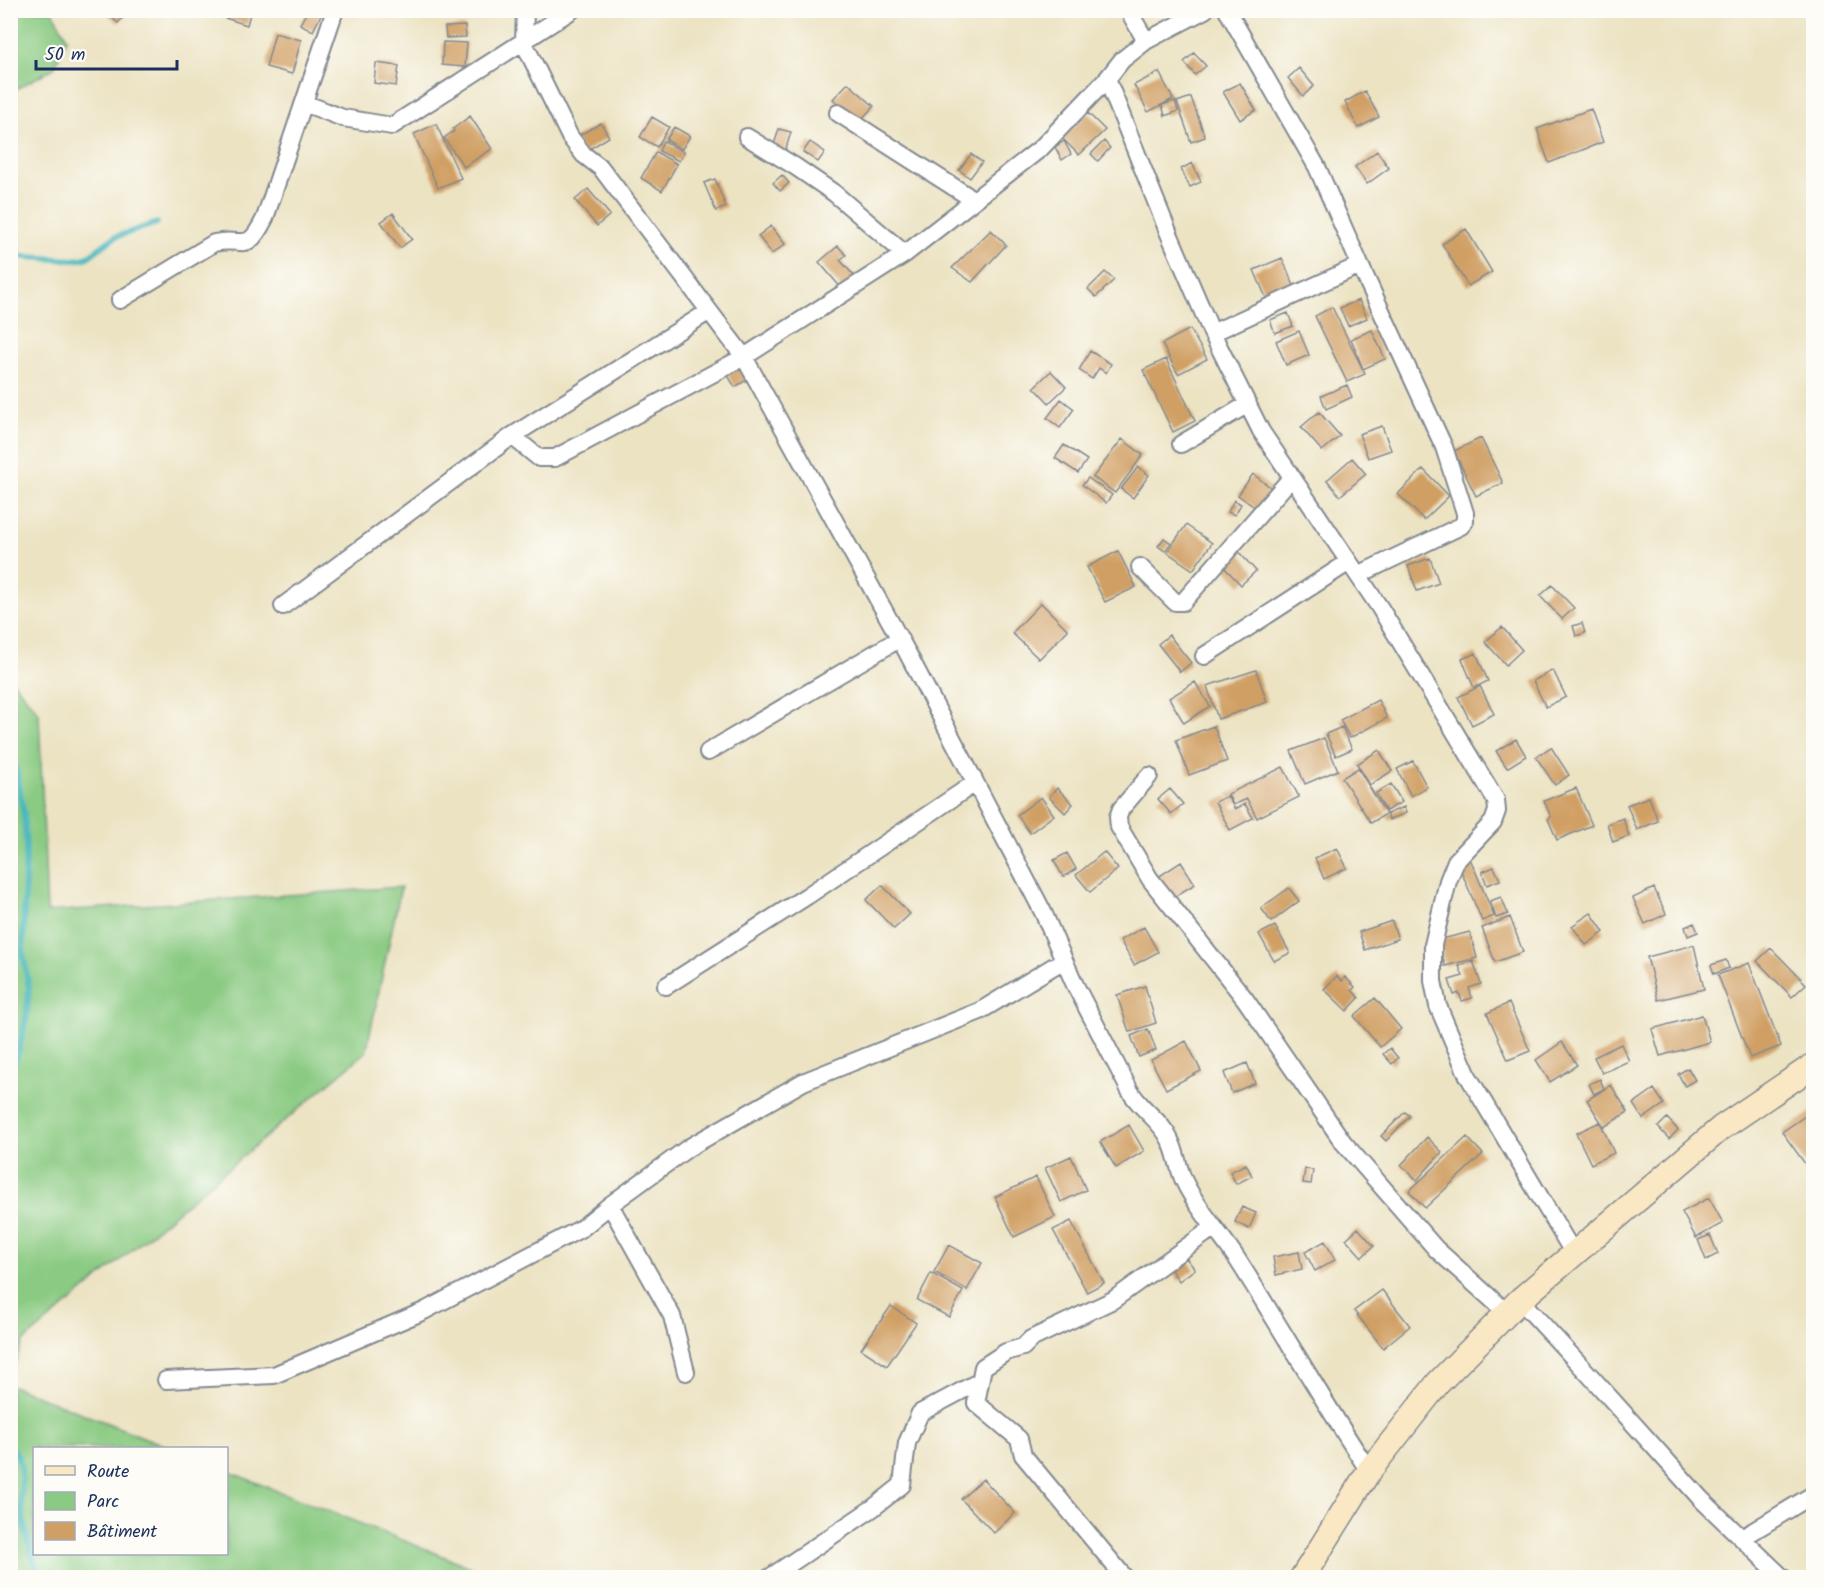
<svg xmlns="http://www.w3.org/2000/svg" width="1824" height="1588" font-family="Kalam,sans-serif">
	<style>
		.green { fill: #8aca82; stroke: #527c70; stroke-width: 1.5 }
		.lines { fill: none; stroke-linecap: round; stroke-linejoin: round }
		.stream { stroke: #46b6bd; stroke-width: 6 }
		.building { fill: #d09f64 }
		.street-casing { stroke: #848990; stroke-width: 20 }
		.secondary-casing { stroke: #848990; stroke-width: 27 }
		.street { stroke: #fff; stroke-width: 16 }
		.secondary { stroke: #fae7c3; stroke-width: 24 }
	</style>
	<rect width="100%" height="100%" fill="#fdfcf7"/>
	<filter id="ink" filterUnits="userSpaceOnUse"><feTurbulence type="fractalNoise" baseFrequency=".0167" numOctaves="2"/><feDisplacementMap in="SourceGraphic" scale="12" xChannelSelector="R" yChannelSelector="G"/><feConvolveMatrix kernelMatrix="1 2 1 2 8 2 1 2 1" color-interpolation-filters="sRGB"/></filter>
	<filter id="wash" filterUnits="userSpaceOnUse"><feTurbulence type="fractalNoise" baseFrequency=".008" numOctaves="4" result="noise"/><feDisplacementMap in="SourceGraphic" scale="24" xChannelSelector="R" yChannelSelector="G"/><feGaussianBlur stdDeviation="1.35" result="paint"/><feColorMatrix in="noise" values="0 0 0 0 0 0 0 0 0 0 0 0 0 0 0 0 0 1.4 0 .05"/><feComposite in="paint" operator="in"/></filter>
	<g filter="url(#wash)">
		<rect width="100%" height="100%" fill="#ece3c3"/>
		<path class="green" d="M11,10L52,11L67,38L54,68L11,92Z
			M11,679L39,713L47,912L401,887L366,1052L23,1342L11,1374Z
			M10,1385L171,1448H34V1554H226L227,1471L496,1577H11Z"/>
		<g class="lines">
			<path class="stream" d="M10,256L74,260L86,258L115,237L157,223
				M10,760L16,770L24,815L26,846L23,952L29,989L26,1019L18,1052L10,1074
				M10,1445C29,1466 18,1488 22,1513C26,1535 32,1557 39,1578"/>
		</g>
		<g id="blocks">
			<path class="building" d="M103,10H124L127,13L118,23Z
				M228,10H251L247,25L225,18Z
				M308,10H318L322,13L313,31L300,24Z
				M465,26L466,37L446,38L445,27Z
				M275,33L301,40L292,74L266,67Z
				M443,42L467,43L465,67L442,65Z
				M1194,53L1206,66L1195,75L1184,62Z
				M376,63L399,66L396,86L374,83Z
				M1299,68L1314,86L1303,96L1288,78Z
				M1159,72L1173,99L1148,112L1134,85Z
				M848,83L874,106L858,123L833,99Z
				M1240,83L1256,110L1240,120L1223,92Z
				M1365,91L1379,117L1358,128L1345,102Z
				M1191,97L1205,137L1191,142L1177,102Z
				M1175,101L1178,111L1165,116L1162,105Z
				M1591,109L1603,142L1549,163L1537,129Z
				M1088,113L1105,130L1079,155L1062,138Z
				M470,116L492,149L464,167L444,138L454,131L453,129Z
				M652,117L669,127L657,147L640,137Z
				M601,123L609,137L583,153L574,138Z
				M436,124L461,178L438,188L414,134Z
				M674,127L690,136L682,149L666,140Z
				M779,129L791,132L784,155L772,151Z
				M663,141L684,152L679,161L659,151Z
				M1064,141L1071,154L1062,160L1055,147Z
				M1104,141L1110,148L1098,161L1091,154Z
				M810,142L825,152L818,162L803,152Z
				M1377,151L1389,168L1367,184L1355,167Z
				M656,152L677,164L662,191L641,178Z
				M971,154L982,162L970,178L959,170Z
				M1192,163L1201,182L1190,187L1181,169Z
				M782,175L789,183L780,191L773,183Z
				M715,179L726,207L716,211L704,183Z
				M588,189L610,215L597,226L575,200Z
				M393,213L412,239L400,248L381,222Z
				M771,226L785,244L772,254L758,236Z
				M1466,229L1492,272L1468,286L1442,244Z
				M991,230L1006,245L972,282L952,268Z
				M838,246L846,255L840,260L856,278L842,289L819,262Z
				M1282,258L1295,288L1267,300L1254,270Z
				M1105,272L1114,280L1096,297L1088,289Z
				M1359,300L1367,318L1348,326L1340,308Z
				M1332,307L1365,374L1347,382L1315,316Z
				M1288,313L1293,326L1275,333L1270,320Z
				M1190,329L1207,359L1178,374L1162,344Z
				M1372,330L1385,359L1363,369L1351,339Z
				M1299,331L1309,355L1286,365L1276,341Z
				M1090,351L1111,364L1106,373L1099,368L1092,379L1079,370Z
				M1166,359L1195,421L1173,432L1143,370Z
				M743,365L750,378L735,387L727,374Z
				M1051,371L1066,387L1049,403L1034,387Z
				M1347,385L1352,397L1326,409L1321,396Z
				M1061,399L1074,409L1060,428L1047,418Z
				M1319,412L1340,436L1322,451L1301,427Z
				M1382,426L1391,450L1368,458L1359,434Z
				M1481,438L1503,483L1476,496L1454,451Z
				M1122,439L1143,455L1115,493L1093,477Z
				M1064,445L1087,460L1078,473L1055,458Z
				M1352,458L1366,474L1340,496L1327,480Z
				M1138,467L1149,475L1133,498L1121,489Z
				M1423,469L1449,496L1424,520L1398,494Z
				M1253,474L1274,490L1260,511L1238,495Z
				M1088,478L1112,495L1106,503L1082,485Z
				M1234,500L1241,504L1235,515L1228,512Z
				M1186,525L1212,543L1193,570L1167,552Z
				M1164,538L1171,543L1165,551L1158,546Z
				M1118,551L1136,587L1105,602L1087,567Z
				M1238,551L1256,571L1241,585L1222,565Z
				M1430,558L1439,583L1417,591L1408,566Z
				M1552,585L1574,608L1562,619L1540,596Z
				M1041,603L1068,630L1039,659L1012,633Z
				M1582,623L1585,633L1576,636L1573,626Z
				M1502,627L1522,650L1506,665L1485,642Z
				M1169,635L1191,663L1180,672L1158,644Z
				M1476,653L1488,681L1474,688L1462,659Z
				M1256,670L1267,702L1218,719L1207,686Z
				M1553,670L1566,697L1546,707L1533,681Z
				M1195,682L1210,706L1184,723L1169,698Z
				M1480,686L1494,714L1472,725L1458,697Z
				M1378,700L1387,718L1350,738L1340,720Z
				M1214,726L1227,761L1189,775L1176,740Z
				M1342,727L1352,749L1336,756L1326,734Z
				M1324,738L1338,770L1305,784L1291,751Z
				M1516,739L1526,756L1507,768L1496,751Z
				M1551,747L1569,775L1555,785L1536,757Z
				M1379,750L1392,771L1370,785L1357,764Z
				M1413,761L1427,787L1411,796L1397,769Z
				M1283,767L1299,797L1257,818L1247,799L1233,805L1228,794Z
				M1358,768L1386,814L1371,823L1342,778Z
				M1391,784L1402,802L1386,811L1376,793Z
				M1057,788L1073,804L1065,813L1049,797Z
				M1576,788L1592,825L1557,840L1548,819L1551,817L1544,801Z
				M1170,789L1183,804L1171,814L1158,799Z
				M1227,796L1235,809L1245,804L1253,818L1230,830L1215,802Z
				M1041,797L1054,815L1030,833L1017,815Z
				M1649,797L1658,821L1637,830L1627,805Z
				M1404,807L1406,813L1389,820L1387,814Z
				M1623,818L1629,836L1613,842L1607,824Z
				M1337,848L1347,868L1324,879L1315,858Z
				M1104,852L1118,869L1090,892L1076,875Z
				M1067,853L1076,869L1063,877L1054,860Z
				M1469,856L1494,916L1482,921L1457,861Z
				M1181,862L1195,884L1169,900L1155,879Z
				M1494,867L1500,880L1487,885L1482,872Z
				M882,885L910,914L894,929L866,900Z
				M1289,888L1299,901L1271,922L1261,908Z
				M1654,888L1666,914L1645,924L1633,898Z
				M1501,897L1508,914L1496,918L1490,901Z
				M1591,913L1604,932L1586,945L1572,926Z
				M1510,917L1523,952L1495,962L1482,928Z
				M1392,921L1398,939L1365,950L1359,932Z
				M1694,923L1698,932L1688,936L1685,927Z
				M1275,926L1290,953L1274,961L1259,934Z
				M1144,927L1158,952L1134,965L1120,940Z
				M1470,932L1477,958L1445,966L1438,940Z
				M1694,945L1704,989L1658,1000L1647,957Z
				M1771,948L1806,984L1792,997L1757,961Z
				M1726,960L1729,968L1714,974L1711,965Z
				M1473,961L1481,984L1469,988L1472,998L1462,1001L1459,993L1454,995L1449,980L1463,976L1459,966Z
				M1749,963L1781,1046L1750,1058L1718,975Z
				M1337,976L1342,981L1345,977L1355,987L1352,990L1359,998L1347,1011L1324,989Z
				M1145,986L1156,1023L1129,1032L1117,995Z
				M1375,998L1401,1029L1380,1047L1354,1016Z
				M1509,1003L1530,1051L1508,1060L1487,1013Z
				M1702,1015L1710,1042L1660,1056L1652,1029Z
				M1148,1029L1156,1050L1139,1057L1131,1036Z
				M1186,1041L1201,1071L1166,1089L1151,1060Z
				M1562,1042L1577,1065L1550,1082L1536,1060Z
				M1621,1044L1629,1061L1602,1073L1594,1057Z
				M1390,1048L1398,1058L1392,1064L1383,1054Z
				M1247,1063L1255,1083L1232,1093L1224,1073Z
				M1688,1068L1695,1080L1685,1086L1678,1074Z
				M1600,1079L1604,1089L1594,1094L1589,1084Z
				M1611,1085L1628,1112L1604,1127L1587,1100Z
				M1654,1089L1664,1104L1643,1119L1633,1104Z
				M1814,1110V1170L1811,1172L1782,1132Z
				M1405,1112L1410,1116L1386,1141L1381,1136Z
				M1667,1118L1678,1130L1669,1139L1658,1127Z
				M1600,1122L1614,1153L1591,1164L1576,1133Z
				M1129,1125L1144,1151L1116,1168L1100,1142Z
				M1427,1137L1442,1152L1417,1180L1401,1165Z
				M1467,1137L1483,1154L1425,1208L1409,1191Z
				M1071,1156L1086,1190L1061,1202L1045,1168Z
				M1246,1164L1252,1176L1236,1184L1230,1172Z
				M1305,1169L1313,1170L1311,1184L1303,1183Z
				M1036,1177L1055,1217L1014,1237L995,1197Z
				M1709,1198L1723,1223L1696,1238L1682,1212Z
				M1242,1207L1256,1213L1249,1229L1235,1222Z
				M1071,1221L1104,1283L1087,1292L1053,1230Z
				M1358,1228L1374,1246L1362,1257L1346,1239Z
				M1710,1235L1718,1254L1706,1260L1698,1240Z
				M1325,1241L1335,1260L1315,1271L1305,1252Z
				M949,1245L982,1263L967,1290L934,1272Z
				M1299,1252L1302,1269L1276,1275L1273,1257Z
				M1186,1258L1195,1269L1179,1281L1171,1270Z
				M931,1273L963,1291L949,1317L917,1300Z
				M1382,1290L1410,1326L1383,1348L1354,1311Z
				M891,1306L916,1323L887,1366L861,1349Z
				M983,1479L1015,1513L994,1533L961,1499Z"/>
		</g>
	</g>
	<g filter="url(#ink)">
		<use href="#blocks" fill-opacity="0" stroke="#848990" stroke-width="1.5"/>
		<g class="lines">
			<defs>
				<path id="street" d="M525,10L524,43L570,137L584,155L601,168L744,357L907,652L1043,912L1075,985L1130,1091C1141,1110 1161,1120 1170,1140C1177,1153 1178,1170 1185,1183C1199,1212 1222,1235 1239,1262C1283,1331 1324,1403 1369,1471
					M1227,10L1317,167L1360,265
					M1146,41L1205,10
					M1107,79L1167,229L1212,333L1261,431L1380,608L1496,800L1497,811L1493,822L1456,861L1448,881L1433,945V981L1438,1006L1468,1076L1574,1254
					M304,103L343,118L392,126L572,10
					M838,113L974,200
					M747,137L796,167L834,193L905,254
					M120,300L214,243C245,236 246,256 265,218L335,10
					M1212,333L1360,265L1444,447L1465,513V521L1461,526L1358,575
					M512,436L539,458H555L744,357L905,254L1041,148L1107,79L1122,60L1146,41L1128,10
					M1181,444L1248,404
					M1140,567L1175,602H1183L1292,477
					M283,606L512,436L708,312
					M1204,656L1349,562
					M708,752L899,639
					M1149,776L1121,809L1118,817L1119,827L1150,879L1245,999L1343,1142L1436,1249L1507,1313
					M666,986L807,896L975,783
					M610,1205L672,1316L686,1372
					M1520,1300L1594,1380L1701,1499L1783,1578
					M166,1380L274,1375L424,1311L582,1228L610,1205L688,1148L803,1082L980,1011L1064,960
					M1742,1538L1814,1494
					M769,1578L873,1508L902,1485L907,1443L920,1413L980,1381
					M1125,1578L1023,1455L1019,1439L976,1403L983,1367L1006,1352L1023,1347L1031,1339L1113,1300L1213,1228"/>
				<path id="secondary" d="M1302,1578L1369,1471L1438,1383L1520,1300L1721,1128L1814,1065"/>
			</defs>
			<use href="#street" class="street-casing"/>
			<use href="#secondary" class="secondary-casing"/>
			<use href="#street" class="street"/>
			<use href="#secondary" class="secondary"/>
		</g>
	</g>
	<rect width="1824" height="1588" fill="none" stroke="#fdfcf7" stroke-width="36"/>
	<rect x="33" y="1447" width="195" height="108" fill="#fdfcf7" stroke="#a3aaba" stroke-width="1.5"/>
	<rect x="45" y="1466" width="30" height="9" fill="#fae7c3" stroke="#a3aaba" stroke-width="1.5"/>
	<text x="87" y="1477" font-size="18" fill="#1b2f5e">Route</text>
	<rect x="45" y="1492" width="30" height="18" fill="#8aca82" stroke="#a3aaba" stroke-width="1.5"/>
	<text x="87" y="1507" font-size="18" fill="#1b2f5e">Parc</text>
	<rect x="45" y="1522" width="30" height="18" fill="#d09f64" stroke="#a3aaba" stroke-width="1.5"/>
	<text x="87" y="1537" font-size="18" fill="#1b2f5e">Bâtiment</text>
	<path d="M36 60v9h141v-9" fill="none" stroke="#1b2f5e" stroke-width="3"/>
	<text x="45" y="60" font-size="18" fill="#1b2f5e" stroke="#fdfcf7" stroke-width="4.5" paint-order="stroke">50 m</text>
</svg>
